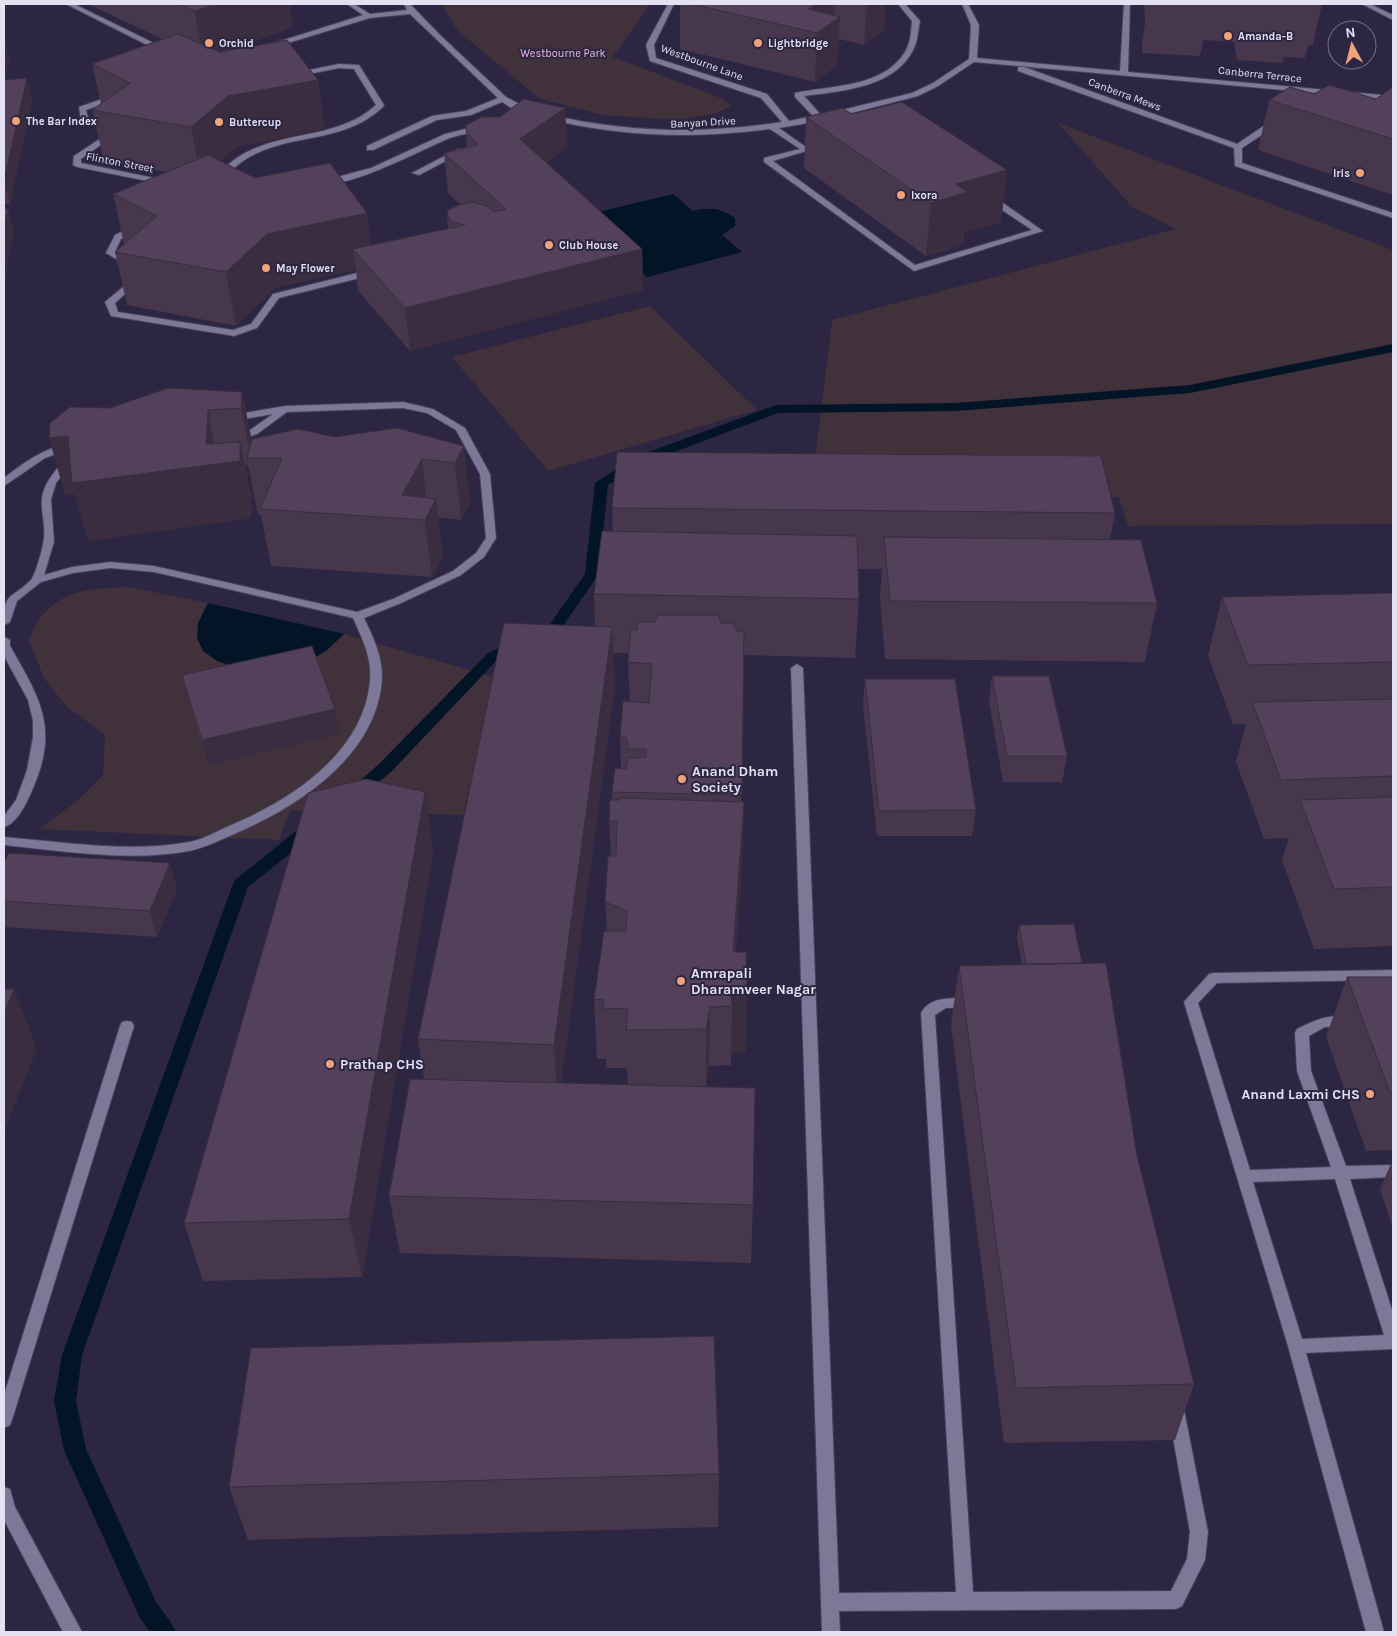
<svg xmlns="http://www.w3.org/2000/svg" width="1397" height="1636" font-family="Karla,sans-serif">
	<style>
		.green { fill: #41313b }
		.water { fill: #021425 }
		.lines { fill: none; stroke-linecap: round; stroke-linejoin: round }
		.stream { fill: #021425; fill-rule: evenodd }
		.minor-casing { stroke: #474159; stroke-width: 2 }
		.minor { fill: #7d7798; fill-rule: evenodd }
		.wall { fill: #47374d; fill-rule: evenodd }
		.shaded-wall { fill: #3a2d3f }
		.building { fill: #53405a; stroke: #3a2d3f }
		.poi-dot { fill: #f0a27a; stroke: #2c2642; stroke-width: 2 }
		.labels { text-anchor: middle; stroke-width: 4; stroke-linejoin: round; paint-order: stroke }
		.far-poi-label { font-size: 11px; font-weight: bold; fill: #e4e1f3; stroke: #2c2642; text-anchor: start }
		.far-park-label { font-size: 11px; fill: #f0bcdf; stroke: #2c2642 }
		.far-street-label { font-size: 11px; fill: #e4e1f3; stroke: #2c2642 }
		.poi-label { font-size: 14px; font-weight: bold; fill: #e4e1f3; stroke: #2c2642; text-anchor: start }
	</style>
	<rect width="100%" height="100%" fill="#2c2642"/>
	<path class="green" d="M441,4H650L613,57L721,98L731,106L714,114L677,120L604,115L540,99L458,31Z
		M1058,123L1393,250V524L1128,526L1119,497L810,500L832,320L1176,229L1132,207Z
		M650,306L757,410L548,471L452,357Z
		M129,587L208,603C198,623 193,630 204,651H326L344,634L494,677L463,815L290,810L279,840L39,829L77,801L103,775L105,735L66,706L44,678L29,641C32,634 34,626 39,620C60,589 95,588 129,587Z"/>
	<path class="water" d="M673,194L693,211C710,207 721,208 735,218V226L722,235L742,252L647,277L582,216Z
		M208,603L344,634L326,651L307,662L237,668L217,661L203,651L197,638L198,623Z"/>
	<g class="lines">
		<path class="stream" d="M1393,344V352L1190,393L955,411L778,413L645,463L608,485L599,574L558,633L498,659L391,772L360,797L354,798L348,797L346,793L379,764L488,653L548,627L585,574L595,483L635,457L776,405L955,403L1190,385Z
			M311,822L317,824L319,828L317,832L248,887L82,1355L76,1401L86,1449L156,1602L172,1624L176,1632H150L140,1618L64,1450L54,1401L62,1355L233,884L235,880L305,824Z"/>
		<defs>
			<path id="minor" d="M66,4H74L170,51L163,53Z
				M347,4H354L370,14L407,10L404,4H410L440,35L506,97L534,112L530,114L516,111L502,102L471,115L437,120L373,150H367V146L432,116L466,111L498,98L410,14L370,18L275,47L268,45L363,15Z
				M668,4H674L654,45L656,58L767,94L789,121L813,116L795,97V93C832,85 887,88 907,48C911,40 911,30 912,21L898,4H905L920,21C918,30 918,40 914,48C896,88 841,91 804,96L821,115L912,93L933,83L969,59L971,25L962,4H968L979,25L977,58L1120,71L1124,4H1130L1128,72L1393,96V100L974,62L938,86L918,96L820,121L779,128L810,150L773,161L915,265L1032,230L987,200V196H993L1043,231L914,271L764,162V158L800,149L770,129C695,139 621,137 547,119L546,117L550,115C632,133 699,134 782,122L761,98L650,61L646,45Z
				M1362,4H1370L1393,15V20Z
				M339,64L359,65L384,105L383,107C344,143 298,133 255,154C237,162 223,179 208,193L77,167L73,165L74,156L107,134L105,129L81,121L79,107L177,73L199,70L279,76ZM339,68L354,69L376,105C341,137 292,131 251,150C232,158 218,175 203,188L81,163V159L115,135L112,126L88,118L86,110L178,77L199,74L279,80Z
				M1018,67H1024L1237,144L1274,119H1280V123L1242,148V163L1393,213V218L1235,166L1234,148L1018,71Z
				M481,125L485,127L484,129C473,133 461,134 450,138C429,146 340,194 322,181L371,168L445,134Z
				M458,149L465,151L419,175L412,173Z
				M136,225L139,226V230L121,239L115,252L133,262L134,264L130,267L106,253L115,235Z
				M373,269L376,270V274L279,298L257,328L234,336L111,316L105,302L135,277L138,278V282L115,303L118,312L233,330L251,324L273,294Z
				M403,402L433,409L465,428L490,474L496,538L484,557L461,575L401,603L364,618C373,637 383,657 382,679C377,757 296,808 232,835C218,841 204,848 189,851C131,862 62,851 4,845V837C64,842 129,853 189,842C202,840 215,832 227,827C289,801 364,754 370,680C372,658 362,638 353,618L154,572L110,568L73,573L41,582L17,601L10,622L4,625C4,590 10,601 31,580C35,575 42,551 43,544C49,516 31,503 53,474C58,466 62,463 71,461L76,464L67,469L56,483L51,499L54,542L44,575L72,567L110,562L154,566L357,612L393,599L453,571L476,553L486,538L480,474L456,430L427,413L403,408L287,412L257,434L234,442L229,439L230,437L250,430L273,414L232,421L227,418L232,415L285,406Z
				M69,443L74,446L73,448L45,458L4,486V478C24,462 43,449 69,443Z
				M4,637L10,640V646C42,702 60,730 30,795C25,806 16,824 4,827V816L16,800L27,770L33,737V721L28,700L4,656Z
				M797,664L803,668L839,1593L956,1592L921,1013C930,996 952,998 969,998L974,999L976,1003L974,1007L946,1008L935,1015L973,1592L1171,1591L1187,1559L1190,1532L1168,1410L1170,1405L1176,1402L1182,1405L1184,1410L1208,1532L1205,1560L1182,1606L1176,1609L839,1611L840,1632H822L791,668Z
				M1393,970V980L1217,983L1198,1003L1250,1170L1331,1167L1297,1071L1295,1033L1297,1029C1315,1020 1332,1012 1353,1018L1355,1022L1353,1026L1325,1027L1309,1036L1311,1071L1346,1166L1393,1165V1177L1350,1179L1393,1313V1349L1306,1353L1384,1632H1366L1288,1346L1184,1002L1209,974L1214,973ZM1335,1179L1384,1335L1302,1339L1253,1182Z
				M127,1021L132,1022L134,1026L12,1420L10,1425L4,1428V1395L120,1026L122,1022Z
				M4,1487L10,1489L15,1507L82,1632H63L4,1520Z"/>
		</defs>
		<use href="#minor" class="minor-casing"/>
		<use href="#minor" class="minor"/>
	</g>
	<path class="wall" d="M88,4H289L293,27L226,51L318,80L325,130L237,147L220,161L371,246L448,229L447,215L461,205L448,193L444,153L467,148L466,131L500,117L565,108L567,147L546,162L642,249L643,290L410,351L358,291L356,270L276,287L236,326L127,305L115,252L124,244L113,194L167,172L104,161L92,110L101,104L92,64L162,39Z
		M680,4H885L884,30L864,45L839,39L837,65L815,82L680,49Z
		M1144,4H1322L1313,45H1308L1305,58L1284,57L1282,63L1237,60L1234,42L1203,40L1200,56L1142,53V44L1145,23Z
		M4,41L10,62L4,80L32,100L10,204H4Z
		M1393,87V195L1258,150L1269,100L1314,94L1376,99Z
		M852,114L1007,170L1001,222L964,232L963,245L926,256L804,168L806,117Z
		M242,392L252,442L334,437L464,446L470,503L461,520L438,517L443,557L432,577L271,566L261,515H258L248,465H245L252,499L251,518L88,541L75,494L65,495L110,408Z
		M612,508L1115,513L1110,539L1157,603L1145,662L885,659L880,596L882,569H858L859,599L855,658L743,655L741,802H744L742,861L736,952L746,1051L731,1054V1065L709,1066L706,1087L753,1205L751,1263L400,1253L389,1196L424,1079L418,1039L595,626L594,594L613,532ZM613,653H629L628,662L630,701L620,736L621,769L612,792V800L609,821L611,856L605,902L607,931L594,999L597,1059H606V1068H627L628,1085L561,1083L615,686Z
		M1393,593V946L1314,949L1282,860L1289,838L1264,839L1236,762L1246,724H1233L1208,656L1222,597Z
		M182,675L335,709L340,734L208,766L189,701Z
		M992,676L1067,756L1062,782H1003L989,702Z
		M865,679L976,810L972,836H877L863,705Z
		M425,792L433,852L362,1277L203,1281L184,1223Z
		M4,862L177,889L157,937L4,927Z
		M1019,925L1082,963L1137,1155L1194,1384L1175,1440L1004,1443L951,1025L959,966L1022,965L1017,938Z
		M1347,977H1393V1150L1366,1151L1326,1037Z
		M1393,1159V1228L1380,1189Z
		M719,1474L718,1527L248,1540L229,1487Z"/>
	<path class="shaded-wall" d="M216,4H289L293,27L203,59L195,11Z
		M816,4H835L834,21L840,17L837,65L815,82L817,33L808,9Z
		M867,4H885L884,30L864,45Z
		M5,41L10,62L4,81V43Z
		M27,78L32,100L10,204L4,181Z
		M318,80L325,130L237,147L201,178L191,127L228,96Z
		M565,108L567,147L523,178L520,139Z
		M1007,170L1001,222L964,232L963,245L926,256L931,203L956,184Z
		M8,209L14,231L4,286V231Z
		M367,213L374,266L353,249L356,270L276,287L236,326L226,272L267,234Z
		M642,249L643,290L410,351L405,308Z
		M242,392L253,448L251,458L241,408Z
		M208,410L218,464L240,442L252,499L251,518L88,541L75,494L65,495L49,438L68,436L206,444Z
		M464,446L470,503L461,520L455,463Z
		M422,459L428,514L436,499L443,557L432,577L425,520L402,495Z
		M612,627L615,686L558,1104L554,1045Z
		M335,709L340,734L208,766L202,740Z
		M425,792L433,852L362,1277L349,1219Z
		M744,802L742,861L733,995L747,992L746,1051L731,1054L732,1006L731,995Z
		M170,863L177,889L157,937L150,911Z
		M14,989L37,1049L4,1132V1014Z
		M710,1007L709,1066L706,1088V1029Z"/>
	<path class="building" d="M179,4H216L195,11Z
		M692,4H816L808,9L840,17L817,33Z
		M178,34L220,52L287,40L318,80L228,96L191,127L92,110L130,83L92,64Z
		M27,78L4,181V80Z
		M1329,85L1376,99L1393,87V139L1269,100L1290,87L1314,94Z
		M524,99L565,108L520,139L642,249L405,308L353,249L465,225L451,222L447,215L448,210L459,205L473,202L487,206L494,212L506,209L444,153L478,145L466,131V125L482,117H500Z
		M902,102L1007,170L956,184L968,192L931,203L806,117L842,108L852,114Z
		M208,155L255,178L330,163L367,213L267,234L226,272L115,252L157,216L113,194Z
		M4,209H8L4,231Z
		M168,388L242,392L241,408L208,410L206,444L240,442V461L72,483L68,436L49,438L50,423L70,407L110,408Z
		M397,428L464,446L455,463L422,459L402,495L436,499L425,520L260,509L282,458H247L252,439L298,429L334,437Z
		M617,452L1101,456L1115,513L612,508Z
		M602,531L857,536L859,599L594,594Z
		M884,537L1141,540L1157,603L890,601Z
		M1393,593V662L1248,665L1222,597Z
		M657,615H719L721,624L733,623L736,631H744L742,795L612,792L615,768L626,769L628,758L646,757V749H628L627,738L620,736L623,701L649,703L652,664L628,662L631,630H637L638,622H655Z
		M504,623L612,627L554,1045L418,1039Z
		M312,646L335,709L202,740L182,675Z
		M992,676H1049L1067,756H1007Z
		M865,679H955L976,810L879,811Z
		M1393,699V776L1281,780L1252,702Z
		M366,779L425,792L349,1219L184,1223L308,793Z
		M1393,797V887L1334,889L1300,800Z
		M620,798L744,802L733,952H746L747,992L731,995L732,1006L710,1007L706,1029L626,1030L628,1008L603,1009L604,1000L594,999L604,931H626L627,911L605,902L608,856H616L617,821H609L610,800H620Z
		M9,853L170,863L150,911L4,901V862Z
		M1074,924L1082,963L1026,964L1019,925Z
		M1106,963L1137,1155L1194,1384L1016,1388L959,966Z
		M1347,977H1393V1092H1390Z
		M4,989H14L4,1014Z
		M410,1079L755,1088L753,1205L389,1196Z
		M714,1336L719,1474L229,1487L251,1348Z"/>
	<g class="poi-dot">
		<circle cx="1228" cy="36" r="5"/>
		<circle cx="209" cy="43" r="5"/>
		<circle cx="758" cy="43" r="5"/>
		<circle cx="16" cy="121" r="5"/>
		<circle cx="219" cy="122" r="5"/>
		<circle cx="1360" cy="173" r="5"/>
		<circle cx="901" cy="195" r="5"/>
		<circle cx="549" cy="245" r="5"/>
		<circle cx="266" cy="268" r="5"/>
		<circle cx="682" cy="779" r="5"/>
		<circle cx="681" cy="981" r="5"/>
		<circle cx="330" cy="1064" r="5"/>
		<circle cx="1370" cy="1094" r="5"/>
	</g>
	<g class="labels">
		<g class="far-poi-label">
			<text x="1238" y="40">Amanda-B</text>
			<text x="219" y="47">Orchid</text>
			<text x="768" y="47">Lightbridge</text>
			<text x="26" y="125">The Bar Index</text>
			<text x="229" y="126">Buttercup</text>
			<text x="1350" y="177" text-anchor="end">Iris</text>
			<text x="911" y="199">Ixora</text>
			<text x="559" y="249">Club House</text>
			<text x="276" y="272">May Flower</text>
		</g>
		<g class="far-park-label">
			<text x="563" y="57">Westbourne Park</text>
		</g>
		<g class="far-street-label">
			<text transform="translate(702 62) rotate(20)" y="4">Westbourne Lane</text>
			<text transform="translate(1260 74) rotate(6)" y="4">Canberra Terrace</text>
			<text transform="translate(1125 94) rotate(20)" y="4">Canberra Mews</text>
			<text transform="translate(703 122) rotate(-3)" y="4">Banyan Drive</text>
			<text transform="translate(120 162) rotate(11)" y="4">Flinton Street</text>
		</g>
		<g class="poi-label">
			<text x="692" y="776">Anand Dham<tspan x="692" dy="16">Society</tspan></text>
			<text x="691" y="978">Amrapali<tspan x="691" dy="16">Dharamveer Nagar</tspan></text>
			<text x="340" y="1069">Prathap CHS</text>
			<text x="1360" y="1099" text-anchor="end">Anand Laxmi CHS</text>
		</g>
	</g>
	<rect width="1397" height="1636" fill="none" stroke="#e4e1f3" stroke-width="10"/>
	<g transform="translate(1352 45) rotate(353)"><circle r="24" fill="#2c2642" stroke="#767189"/>
	<path d="M0-4L9 19L0 12L-9 19Z" fill="#f0a27a"/>
	<text y="-8" font-size="14" font-weight="bold" text-anchor="middle" fill="#e4e1f3">N</text>
	</g>
</svg>
